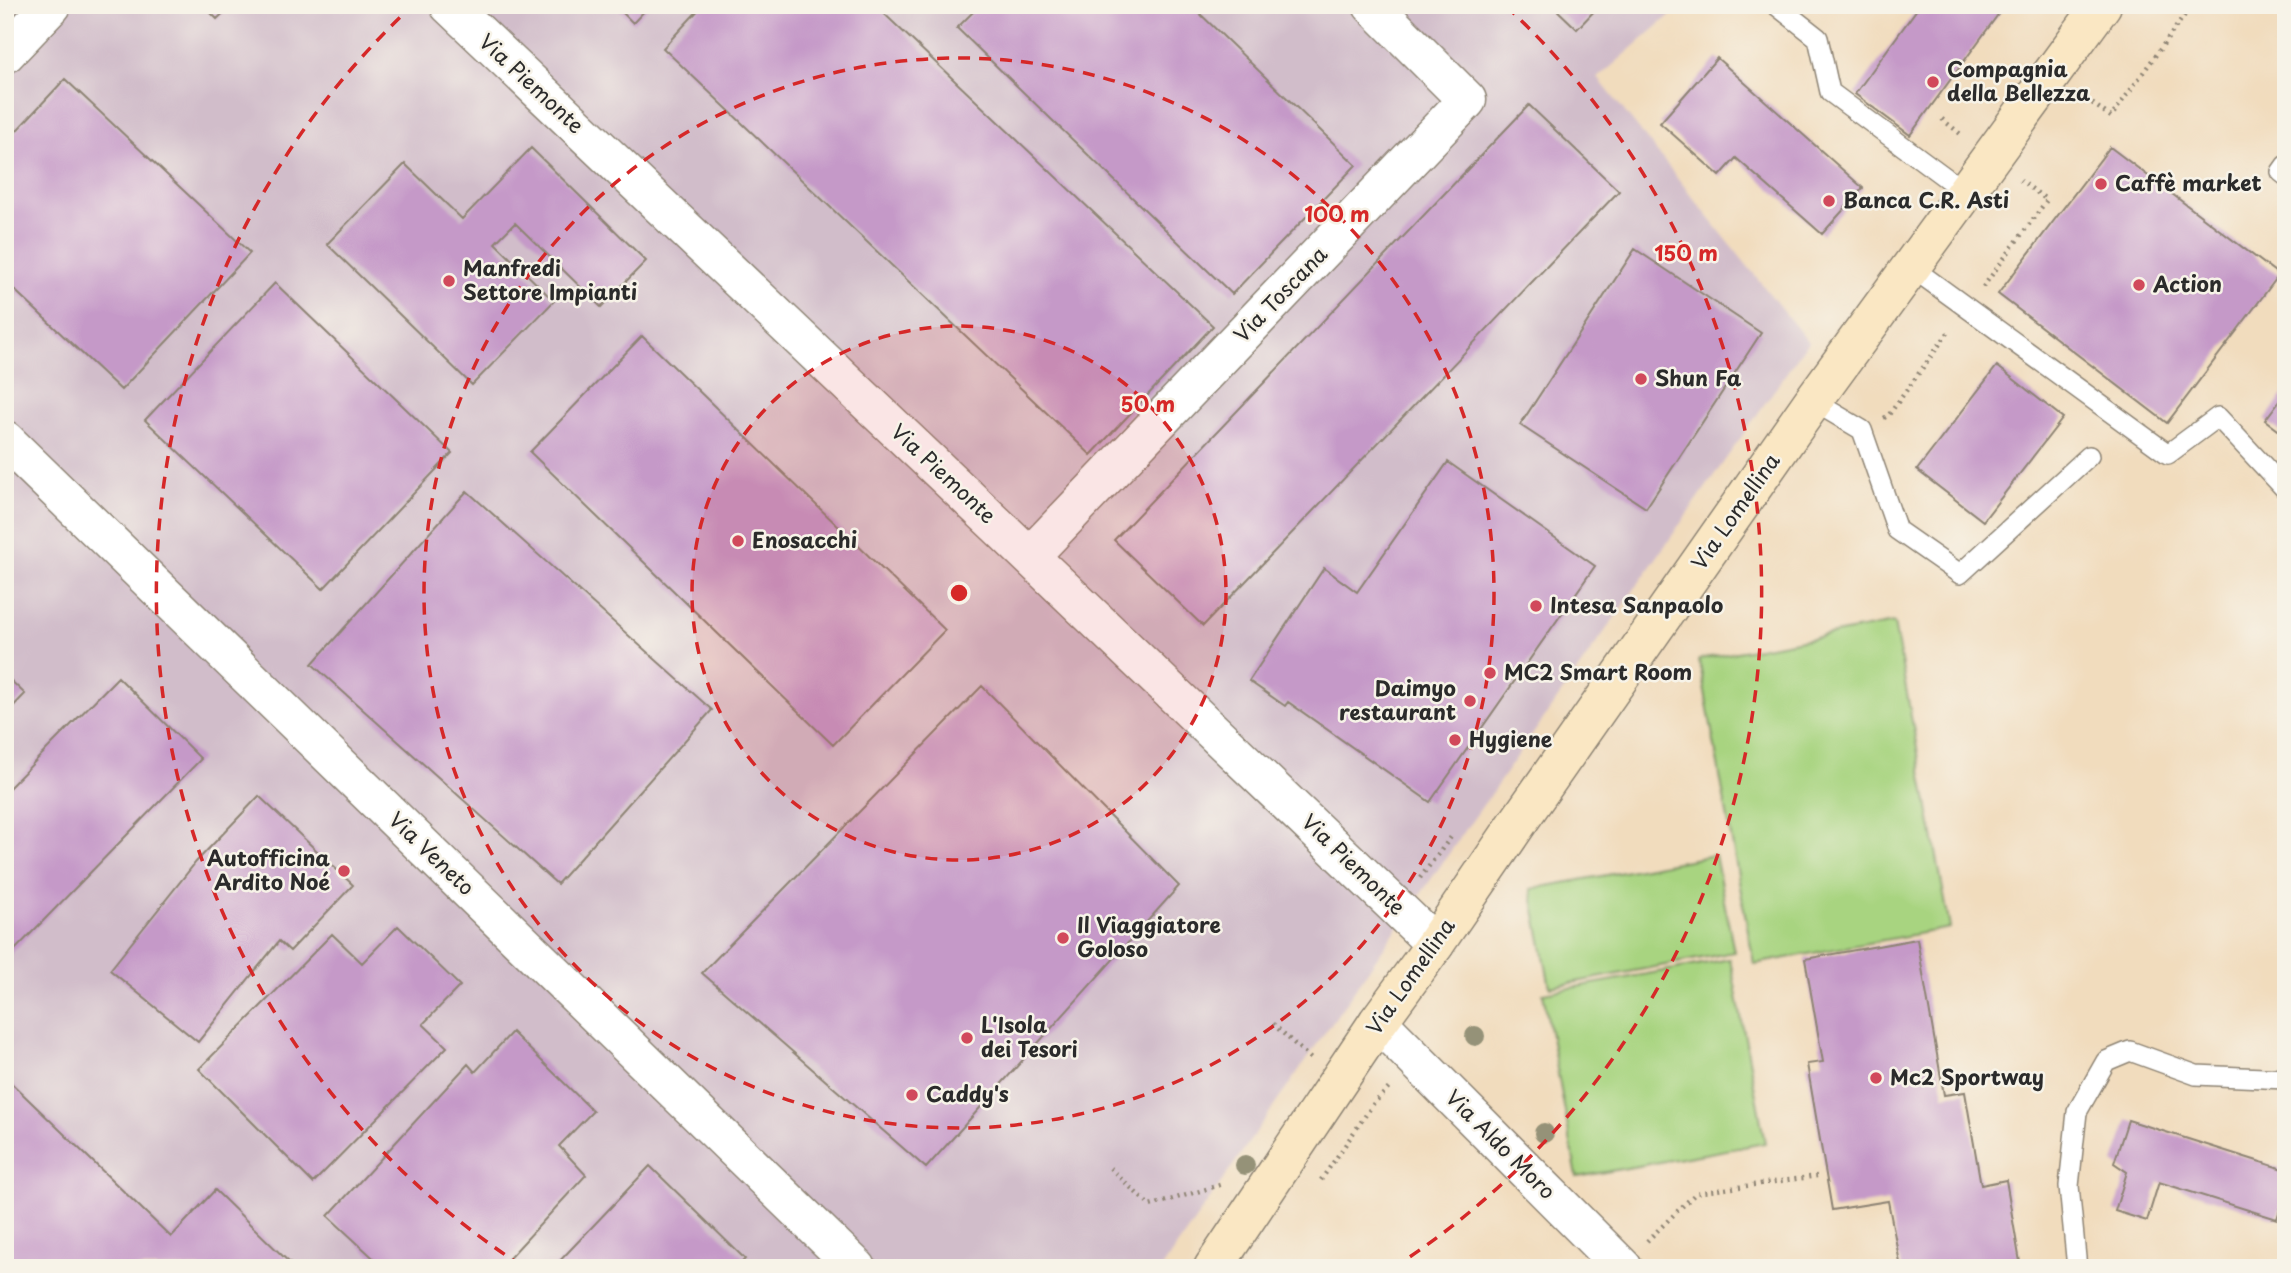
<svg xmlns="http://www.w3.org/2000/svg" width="2291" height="1273" font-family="'Playpen Sans',sans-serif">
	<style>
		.industrial { fill: #d1bdca }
		.green { fill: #a8d480; stroke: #6a8056; stroke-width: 2 }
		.building { fill: #c599c8 }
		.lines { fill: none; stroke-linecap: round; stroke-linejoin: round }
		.service-casing { stroke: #8e8474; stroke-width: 22 }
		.minor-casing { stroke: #8e8474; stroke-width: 41 }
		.secondary-casing { stroke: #8e8474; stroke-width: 41 }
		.path { stroke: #8e8474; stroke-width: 4.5; stroke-dasharray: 2 5; stroke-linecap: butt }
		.service { stroke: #fff; stroke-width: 19 }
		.minor { stroke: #fff; stroke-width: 38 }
		.secondary { stroke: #fae7c3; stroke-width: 38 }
		.tree { fill: #959278 }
		.ring { fill: none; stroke: #d62828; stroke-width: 3.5; stroke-dasharray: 12 9 }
		.poi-dot { fill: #d1495b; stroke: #f7f3e8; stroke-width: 2.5 }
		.labels { text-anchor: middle; stroke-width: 5; stroke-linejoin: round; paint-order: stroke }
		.poi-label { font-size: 21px; font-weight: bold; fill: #2b2b2b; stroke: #f7f3e8; text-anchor: start }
		.street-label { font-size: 21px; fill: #2b2b2b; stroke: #f7f3e8 }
		.centre { fill: #d62828; stroke: #f7f3e8; stroke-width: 3.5 }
		.ring-label { font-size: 21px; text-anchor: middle; font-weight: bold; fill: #d62828; stroke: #f7f3e8; stroke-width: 5; stroke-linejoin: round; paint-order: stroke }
	</style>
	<rect width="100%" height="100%" fill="#f7f3e8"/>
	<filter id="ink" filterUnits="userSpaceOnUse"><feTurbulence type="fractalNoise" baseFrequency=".0143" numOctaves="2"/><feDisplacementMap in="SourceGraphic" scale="14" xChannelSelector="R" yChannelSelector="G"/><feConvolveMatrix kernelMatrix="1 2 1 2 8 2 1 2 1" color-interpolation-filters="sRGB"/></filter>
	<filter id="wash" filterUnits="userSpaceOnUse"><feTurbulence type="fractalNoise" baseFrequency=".00686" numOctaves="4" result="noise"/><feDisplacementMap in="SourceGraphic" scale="28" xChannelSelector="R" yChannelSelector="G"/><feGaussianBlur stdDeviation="1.57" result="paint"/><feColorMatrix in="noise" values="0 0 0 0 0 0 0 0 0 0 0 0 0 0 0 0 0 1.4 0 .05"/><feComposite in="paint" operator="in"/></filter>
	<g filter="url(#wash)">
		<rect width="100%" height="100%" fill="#f1dcbd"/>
		<path class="industrial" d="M5,5H1682L1598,78L1808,342L1434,875L1162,1268H5Z"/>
		<path class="green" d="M1894,623L1950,928L1754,964L1699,659Z
			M1715,855L1734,952L1550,987L1531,889Z
			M1730,959L1765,1143L1577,1177L1543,993Z"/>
		<g id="blocks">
			<path class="building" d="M203,5H232L217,19Z
				M615,5H650L633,23Z
				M703,5H875L1213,326L1091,455L663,48Z
				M980,5H1191L1356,165L1232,294L957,28Z
				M1552,5H1600L1577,29Z
				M1920,5H2005L1910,135L1855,94Z
				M1717,58L1863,188L1822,234L1736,158L1720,176L1660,123Z
				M65,79L250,253L121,390L5,281V143Z
				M1529,105L1619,191L1203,626L1114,540Z
				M2110,147L2279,275L2167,423L1998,294Z
				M531,148L646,261L601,307L515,223L495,243L554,301L472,385L327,244L405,164L462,219Z
				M1635,249L1761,333L1646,508L1520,425Z
				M275,283L452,453L323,589L145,420Z
				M642,336L945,630L833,745L530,452Z
				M1997,366L2063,418L1983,521L1917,470Z
				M2286,392V436L2265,420Z
				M1448,462L1595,566L1430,802L1288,702L1285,706L1249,681L1324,568L1357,592Z
				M467,491L712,710L557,884L312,664Z
				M5,675L25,694L5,715Z
				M118,677L201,759L5,960V792Z
				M982,686L1179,886L926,1168L702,973Z
				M259,796L353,885L290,951L279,941L198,1042L110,970L196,862Z
				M398,926L460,986L423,1024L447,1047L313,1183L199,1069L332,934L362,963Z
				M1917,939L1944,1095L1965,1092L1981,1185L2006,1180L2021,1268H1901L1888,1201L1832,1210L1807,1064L1823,1062L1805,959Z
				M512,1032L593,1111L559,1146L586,1175L500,1268H384L328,1216L468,1064L475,1072Z
				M5,1077L171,1237L215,1190L295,1268H20L5,1254Z
				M2128,1120L2286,1170V1190L2277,1219L2159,1182L2147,1221L2115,1211L2127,1172L2114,1163Z
				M650,1166L745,1259L737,1268H553Z"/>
		</g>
	</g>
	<g filter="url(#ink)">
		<use href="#blocks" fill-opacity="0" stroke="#8e8474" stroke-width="2"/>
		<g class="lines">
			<defs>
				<path id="service" d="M1776,5L1818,38L1830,92L1965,192
					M2286,165L2281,172L2286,176
					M1911,267L2168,454L2218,417L2286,490
					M1813,401L1862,430L1897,530L1960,574L2089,456
					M2077,1268L2069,1186L2077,1112L2106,1061L2130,1051L2196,1075L2286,1079"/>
				<path id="minor" d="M449,5L1000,528L1435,944
					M5,54L52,5
					M5,440L857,1268
					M1030,556L1467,100L1372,5
					M1378,1022L1623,1268"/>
				<path id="secondary" d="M1213,1268L1378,1022L1435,944L1519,821L1813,401L2102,5"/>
			</defs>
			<use href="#service" class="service-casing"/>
			<use href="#minor" class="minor-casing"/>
			<use href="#secondary" class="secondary-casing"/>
			<path class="path" d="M2081,95L2111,117L2192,5
				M1942,119L1963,136
				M1983,287L2047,200L2020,180
				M1884,418L1888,416L1950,330
				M1420,878L1451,837
				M1273,1024L1311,1059
				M1110,1168L1150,1206L1223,1184
				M1321,1180L1374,1103L1391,1086
				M1647,1241L1696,1193L1817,1176"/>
			<use href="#service" class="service"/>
			<use href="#minor" class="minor"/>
			<use href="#secondary" class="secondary"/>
		</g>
		<g class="tree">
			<circle cx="1475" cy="1036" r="10"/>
			<circle cx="1544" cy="1133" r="10"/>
			<circle cx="1245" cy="1165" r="10"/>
		</g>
	</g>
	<circle cx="959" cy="593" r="267" fill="#d62828" fill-opacity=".12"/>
	<g class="ring">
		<circle cx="959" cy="593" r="267"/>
		<circle cx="959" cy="593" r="535"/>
		<path d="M522 1266A802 802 0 0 1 412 6M1506 6A802 802 0 0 1 1396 1266"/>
	</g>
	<g class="poi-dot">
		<circle cx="1933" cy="82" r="7"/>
		<circle cx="2101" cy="184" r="7"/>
		<circle cx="1829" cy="201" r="7"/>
		<circle cx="449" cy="281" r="7"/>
		<circle cx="2139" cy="285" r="7"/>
		<circle cx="1641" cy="379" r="7"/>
		<circle cx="738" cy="541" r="7"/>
		<circle cx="1536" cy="606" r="7"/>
		<circle cx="1490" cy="673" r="7"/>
		<circle cx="1470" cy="701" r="7"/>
		<circle cx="1455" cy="740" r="7"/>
		<circle cx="344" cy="871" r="7"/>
		<circle cx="1063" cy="938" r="7"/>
		<circle cx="967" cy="1038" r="7"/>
		<circle cx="1876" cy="1078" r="7"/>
		<circle cx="912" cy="1095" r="7"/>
	</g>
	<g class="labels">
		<g class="poi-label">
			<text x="1947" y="77">Compagnia<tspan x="1947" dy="24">della Bellezza</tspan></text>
			<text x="2115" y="191">Caffè market</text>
			<text x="1843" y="208">Banca C.R. Asti</text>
			<text x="463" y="276">Manfredi<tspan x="463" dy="24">Settore Impianti</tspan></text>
			<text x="2153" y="292">Action</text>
			<text x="1655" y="386">Shun Fa</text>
			<text x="752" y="548">Enosacchi</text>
			<text x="1550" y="613">Intesa Sanpaolo</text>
			<text x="1504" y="680">MC2 Smart Room</text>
			<text x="1456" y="696" text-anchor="end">Daimyo<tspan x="1456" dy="24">restaurant</tspan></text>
			<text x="1469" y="747">Hygiene</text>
			<text x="330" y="866" text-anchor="end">Autofficina<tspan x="330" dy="24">Ardito Noé</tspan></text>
			<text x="1077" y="933">Il Viaggiatore<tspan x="1077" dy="24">Goloso</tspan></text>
			<text x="981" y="1033">L'Isola<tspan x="981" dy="24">dei Tesori</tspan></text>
			<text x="1890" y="1085">Mc2 Sportway</text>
			<text x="926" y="1102">Caddy's</text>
		</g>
		<g class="street-label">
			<text transform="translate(531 84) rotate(43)" y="7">Via Piemonte</text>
			<text transform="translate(1281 295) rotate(-46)" y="7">Via Toscana</text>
			<text transform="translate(943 474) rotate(43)" y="7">Via Piemonte</text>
			<text transform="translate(1736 512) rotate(-55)" y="7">Via Lomellina</text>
			<text transform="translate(431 854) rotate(44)" y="7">Via Veneto</text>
			<text transform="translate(1353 865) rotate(44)" y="7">Via Piemonte</text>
			<text transform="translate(1411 977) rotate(-55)" y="7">Via Lomellina</text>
			<text transform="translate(1500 1145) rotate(45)" y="7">Via Aldo Moro</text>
		</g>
	</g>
	<circle cx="959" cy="593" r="10" class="centre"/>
	<g class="ring-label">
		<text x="1337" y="222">100 m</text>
		<text x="1686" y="261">150 m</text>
		<text x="1148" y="412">50 m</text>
	</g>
	<rect width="2291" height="1273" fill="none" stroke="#f7f3e8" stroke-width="28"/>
</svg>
